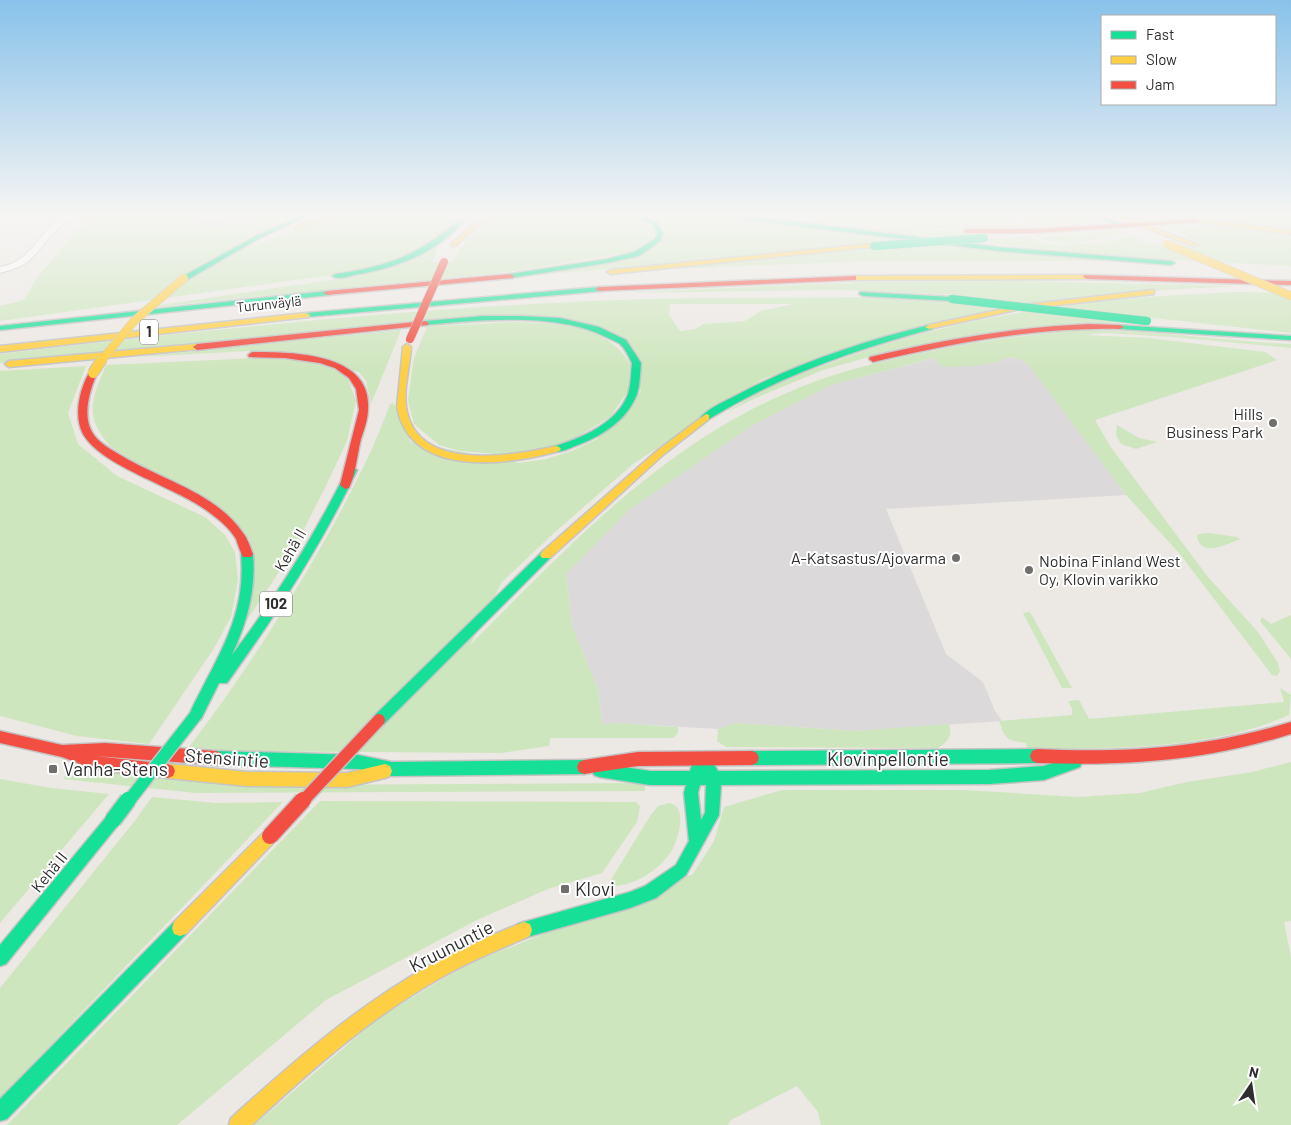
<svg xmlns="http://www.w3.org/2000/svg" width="1291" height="1125" font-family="Barlow,sans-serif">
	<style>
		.industrial { fill: #dcd9db }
		.green { fill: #cee6be; fill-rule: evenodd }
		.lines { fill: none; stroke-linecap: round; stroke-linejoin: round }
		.street-casing { stroke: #c5c4c5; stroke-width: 2 }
		.fast-casing { stroke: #c5c4c5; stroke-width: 3 }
		.slow-casing { stroke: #c5c4c5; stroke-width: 3 }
		.jam-casing { stroke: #c5c4c5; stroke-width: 3 }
		.street { fill: #fcfcfb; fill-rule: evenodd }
		.fast { fill: #16e098; fill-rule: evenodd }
		.slow { fill: #ffcf43; fill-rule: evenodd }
		.jam { fill: #f24e42; fill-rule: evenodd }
		.fast-bridge-far2-casing { stroke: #c6c5c4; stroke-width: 9; stroke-linecap: butt }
		.fast-bridge-far1-casing { stroke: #c6c5c4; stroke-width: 15; stroke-linecap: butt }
		.fast-bridge-casing { stroke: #c6c5c4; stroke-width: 19; stroke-linecap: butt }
		.slow-bridge-far1-casing { stroke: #c6c5c4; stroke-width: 9; stroke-linecap: butt }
		.slow-bridge-casing { stroke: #c6c5c4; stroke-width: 12; stroke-linecap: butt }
		.jam-bridge-far2-casing { stroke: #c6c5c4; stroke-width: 9; stroke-linecap: butt }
		.jam-bridge-far1-casing { stroke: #c6c5c4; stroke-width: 15; stroke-linecap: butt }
		.jam-bridge-casing { stroke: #c6c5c4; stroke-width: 19; stroke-linecap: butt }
		.fast-bridge-far2 { stroke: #16e098; stroke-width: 8 }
		.fast-bridge-far1 { stroke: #16e098; stroke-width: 12 }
		.fast-bridge { stroke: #16e098; stroke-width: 16 }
		.slow-bridge-far1 { stroke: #ffcf43; stroke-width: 8 }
		.slow-bridge { stroke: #ffcf43; stroke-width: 10 }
		.jam-bridge-far2 { stroke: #f24e42; stroke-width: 8 }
		.jam-bridge-far1 { stroke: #f24e42; stroke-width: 12 }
		.jam-bridge { stroke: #f24e42; stroke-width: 16 }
		.poi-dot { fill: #706f6e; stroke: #fff; stroke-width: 2 }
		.labels { text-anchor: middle; stroke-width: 4; stroke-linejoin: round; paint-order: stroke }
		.far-street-label { font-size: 14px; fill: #2e2e2e; stroke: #fff }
		.shield { fill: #fff; stroke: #6d6d6d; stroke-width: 1 }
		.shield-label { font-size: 15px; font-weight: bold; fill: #2e2e2e }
		.poi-label { font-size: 16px; fill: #2e2e2e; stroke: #fff; text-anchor: end }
		.street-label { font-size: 16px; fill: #2e2e2e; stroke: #fff }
		.near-street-label { font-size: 19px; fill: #2e2e2e; stroke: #fff }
		.near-poi-label { font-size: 19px; fill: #2e2e2e; stroke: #fff; text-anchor: start }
	</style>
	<rect width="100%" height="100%" fill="#ece8e4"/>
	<path class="industrial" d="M189,213H274L254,221L203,227Z
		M935,358L989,364L1002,358H1018L1028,364L1126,495L886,509L946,654L983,682L995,711L1002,721L855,731L735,723L718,729L614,723L602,724L598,689L572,626L566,574L630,509L753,425L831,385Z"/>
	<path class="green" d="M92,213H189L203,227L254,221L274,213H305L254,235L251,247L301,227L355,213H459L437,240L402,260L331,275L0,321V306L24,300L36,279Z
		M507,213H622L652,226L653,237L632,252L508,272L126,310L358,276L438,247L433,262H452L471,232Z
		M640,213H701L789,226L1115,261H868L677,269L699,261L517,277L623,260L664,228L657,220Z
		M744,213H1003L1020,227C931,232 833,222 744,213Z
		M1010,213C1026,213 1043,216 1057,213L1061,223L1039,225L1033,220L1019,221Z
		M1061,213H1076L1086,220L1081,224L1067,225Z
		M1131,213H1291V228L1215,218Z
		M792,222L974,233L990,239L1029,236L1040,242L1054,244L1102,243L1132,236L1149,243L1202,246L1171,229L1170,226L1202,225L1291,235V266L1119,257Z
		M1118,230L1125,233C1102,239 1058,250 1036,236Z
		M1026,281L1237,286L1114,293L965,316L763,379L633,464L555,532L502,582L470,645C565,550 657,450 782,395C830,373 881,361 932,351C969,343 1005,338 1042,334C1057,332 1073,329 1088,330C1156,330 1223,341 1291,344V348L1172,337L1105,333L1084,335L1149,338L1265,352L1277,360L1095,420L1110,446L1208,577L1258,632L1278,663L1280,671L1277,676L1272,675L1179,553L1126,495L1028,364C1007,351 1007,361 987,364C972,367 957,366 942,367L934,358L831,385L753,425L630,509L566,574L572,626L598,689L602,724L614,723L678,727V733L673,738H550L549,746L501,753L229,751L189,747C237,684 281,617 321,547C347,501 372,454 390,404L393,403L411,442L519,463L546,459L572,451L597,439L641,391L622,339L547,317L0,363V354C196,331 393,310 591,301C713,295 836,300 958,295L839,290L631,293L637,292L868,282ZM670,304H794L761,311L745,321L704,324L695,329L680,331L669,315Z
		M1239,292L1291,293V333L1154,318L900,348L823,370L758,397L727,412C765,387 805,372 847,357C976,311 1104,297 1239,292Z
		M511,322C553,323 607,323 630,364L628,391L610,417L569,442L507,455L460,451L439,445L414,424L408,400L414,358L427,327Z
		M401,330L371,404L366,381L359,372L250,351L138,357Z
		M257,358H285L322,365L336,370L348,379L356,401L347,441L325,488L291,554L245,623L250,540L110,446C83,414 92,400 106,365Z
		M86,366L68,413L78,444L117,476L205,517L225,535L235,552L238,580L231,617L213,650L149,744L77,736L0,716V371Z
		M1117,425L1139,438L1157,442L1136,449L1121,444L1116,435Z
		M1209,533L1237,537L1240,539C1227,544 1202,558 1197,537L1198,534Z
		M1030,612L1072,688H1062L1023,613Z
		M1291,615V659L1260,621L1262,617L1271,624Z
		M1280,688L1291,695L1289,715C1209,751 1114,747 1028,750L1026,743C1006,740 1006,740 999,721L1072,715V709L1068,701L1079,700L1089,719L1284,702Z
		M735,723L855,731L949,724C953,737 947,742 938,748L726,747L717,741L718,729Z
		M1291,762V921L1284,922L1291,957V1125H821L818,1112L797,1086L731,1120L728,1125H254L381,1016L466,965L693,874L714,841L724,807L782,790H964L1077,797L1140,793L1187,782L1252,772Z
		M70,770L280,785L645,783V791L196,793L63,779Z
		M0,779L51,788L109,794L0,923Z
		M152,797L215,803L283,802L0,1098V988L133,823Z
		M320,801L636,802L640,806L637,822L602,873L548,889L477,920L326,1000L177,1125H7Z
		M669,803C689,806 678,840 671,852C659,870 634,886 613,886L610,883L612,878L650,816L658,806Z"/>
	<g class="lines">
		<defs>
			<path id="street" d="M66,213H74C67,221 59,227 52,235C31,257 33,265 0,273V267C22,263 29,251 43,235C50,226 58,220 66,213Z"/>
			<path id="fast" d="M307,213H315L258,239L187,280L180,278L254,237Z
				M630,213H638L657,222L663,233L660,241L639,256L607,263L510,278L506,276L510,274L607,259L634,252L655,239L657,233L652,224Z
				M707,213H723L998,247L1171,261L1175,263L1171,265L998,251L710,215Z
				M1085,213H1093L1126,226L1121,227Z
				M458,221L463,222C435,254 396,268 354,275C347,277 338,280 332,276L336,274C389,266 417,256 458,221Z
				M599,287L603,289L602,291L306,317L302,315L306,313Z
				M327,291H330V295L0,330V326Z
				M860,292L952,297L956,299L952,301L863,296L859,294Z
				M483,316H521L560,318L599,327L626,340L641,363C640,373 640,385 637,394C627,421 600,437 575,446C568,449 560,453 553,451L551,449L553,447C581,438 617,424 628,394C631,385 631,373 632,363C629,357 625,348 620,344C616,341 610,339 606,337C558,312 478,320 425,325L421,323L425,321Z
				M929,325L933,327L932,329C853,350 779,376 709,419H703L701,417C710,407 726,401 737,395C798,363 863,341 929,325Z
				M1117,325L1291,336V340L1120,329L1116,327Z
				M352,467L357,470C321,546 276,615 227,683H219L201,719L196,721L191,719L189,715C215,659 247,619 241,554L243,551H251L253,554C256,591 247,622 232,655C276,597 315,535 347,470Z
				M546,551L552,555L550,558L384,724L379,726L374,724L372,720L374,716L542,552Z
				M1037,749L1042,751L1044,756L1042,761L1037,763L752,765L747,763L745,758L747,753L752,751Z
				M216,751L358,755L392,762L584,760L589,762L591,767L589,772L584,774L392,776L358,769L216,765L211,763L209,758L211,753Z
				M703,752L708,754L718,771L989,770L1044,766L1075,755L1080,757L1082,762L1080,767L1044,780L989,784L721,785L719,815L686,875L656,898L630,908L524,938L518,936L516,930L518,924L524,922L630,892L645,886L676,865L689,841L684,793L686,785H650L599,777L594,775L592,770L594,765L599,763L650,771H690L693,761L696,760L698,754ZM700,785H706L705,813L701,820L698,793Z
				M113,813L118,815L120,820L118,825L6,964L0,966V945L108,815Z
				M180,920L186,922L188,928L186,934L7,1119L0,1121V1099L174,922Z"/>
			<path id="slow" d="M339,213H348L299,228L294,227Z
				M494,213H501L479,225L455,246H451V244L475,223Z
				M1107,213H1115L1199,245L1193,246Z
				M1182,217L1291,230V234L1180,220V218Z
				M869,244L871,245V247L611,274L607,272L611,270Z
				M1087,275L1091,277L1090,279L853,280L849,278L853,276Z
				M1151,290H1154V294L1016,310L929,329L925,327L929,325L1016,306Z
				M306,313L310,315L309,317L0,352V346Z
				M197,344L200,345V349L9,367L5,364L9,361Z
				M407,344L411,347C410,368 402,391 407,412C420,472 513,456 556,446L559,447L561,449L559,451C508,465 410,479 397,407L403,347Z
				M706,414L709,415V419L664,454L550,558H542L540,555L542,552L658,450Z
				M168,764L247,772L347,773L385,764L390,766L392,771L390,776L385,778L347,787L247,786L168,778L163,776L161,771L163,766Z
				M270,829L275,831L277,836L275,841L186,934L180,936L174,934L172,928L174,922L265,831Z
				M524,922L530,924L532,930L530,936C501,949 471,960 444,976C373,1015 311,1070 252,1125H229L231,1118C293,1062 357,1006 430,965C460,948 492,935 524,922Z"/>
			<path id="jam" d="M1197,219L1199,220V222L1036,233H967L964,231L967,229H1036Z
				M510,274L514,276L513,278L327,295L323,293L327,291Z
				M1084,275L1291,281V285L1087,279L1083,277Z
				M853,276H856V280L599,291L595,289L599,287Z
				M425,321L429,323L428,325L197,350L193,347L197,344Z
				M1089,324L1120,325L1124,327L1120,329C1036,327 955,343 873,362L869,359L870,357C942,340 1015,327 1089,324Z
				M252,352C290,352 372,352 368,409C368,419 364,430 361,439C357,455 356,473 349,488L345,489L340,485L359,410L356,389L349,378L335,368L320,363L285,358L249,357L248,355Z
				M93,370L97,373C90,390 82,414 92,432C98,443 112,450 122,456C162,480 216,493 243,533C248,539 250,547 253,554L251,557H243C240,551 238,545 236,539C229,527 217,518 206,510C175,487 101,466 83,434C73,415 80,388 90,371Z
				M1291,722V734C1204,761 1128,766 1037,763L1032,761L1030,756L1032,751L1037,749C1127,753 1204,748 1291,722Z
				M0,731L62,745L105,743L216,751L221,753L223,758L221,763L216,765L95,756L168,764L173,766L175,771L173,776L168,778L96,770L62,757L0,743Z
				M752,751L757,753L759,758L757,763L752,765L638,766L584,774L579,772L577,767L579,762L584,760L638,752Z"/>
		</defs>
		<use href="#street" class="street-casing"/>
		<use href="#fast" class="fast-casing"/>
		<use href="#slow" class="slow-casing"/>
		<use href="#jam" class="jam-casing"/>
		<use href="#street" class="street"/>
		<use href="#fast" class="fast"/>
		<use href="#slow" class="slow"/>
		<use href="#jam" class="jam"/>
		<defs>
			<path id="fast-bridge-far2" d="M874,246L984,238
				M952,299L1147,321"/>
			<path id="fast-bridge-far1" d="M128,802L196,715"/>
			<path id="fast-bridge" d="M113,820L128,800"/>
			<path id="slow-bridge-far1" d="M1167,244L1291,296
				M101,361L134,321L184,278"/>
			<path id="slow-bridge" d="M93,373L102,359"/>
			<path id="jam-bridge-far2" d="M410,339L444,262"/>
			<path id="jam-bridge-far1" d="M302,802L379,720"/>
			<path id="jam-bridge" d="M270,836L303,800"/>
		</defs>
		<use href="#fast-bridge-far2" class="fast-bridge-far2-casing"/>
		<use href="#fast-bridge-far1" class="fast-bridge-far1-casing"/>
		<use href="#fast-bridge" class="fast-bridge-casing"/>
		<use href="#slow-bridge-far1" class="slow-bridge-far1-casing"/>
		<use href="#slow-bridge" class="slow-bridge-casing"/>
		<use href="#jam-bridge-far2" class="jam-bridge-far2-casing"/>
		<use href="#jam-bridge-far1" class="jam-bridge-far1-casing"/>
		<use href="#jam-bridge" class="jam-bridge-casing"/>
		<use href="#fast-bridge-far2" class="fast-bridge-far2"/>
		<use href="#fast-bridge-far1" class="fast-bridge-far1"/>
		<use href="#fast-bridge" class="fast-bridge"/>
		<use href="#slow-bridge-far1" class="slow-bridge-far1"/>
		<use href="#slow-bridge" class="slow-bridge"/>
		<use href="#jam-bridge-far2" class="jam-bridge-far2"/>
		<use href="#jam-bridge-far1" class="jam-bridge-far1"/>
		<use href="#jam-bridge" class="jam-bridge"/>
	</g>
	<linearGradient id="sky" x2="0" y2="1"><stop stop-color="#88c2ea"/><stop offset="0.58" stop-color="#f6f5f3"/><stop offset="1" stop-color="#f6f5f3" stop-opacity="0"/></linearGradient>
	<rect width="1291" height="370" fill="url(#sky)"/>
	<g class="poi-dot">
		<circle cx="1273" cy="423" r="5"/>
		<circle cx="956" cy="558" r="5"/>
		<circle cx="1029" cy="570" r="5"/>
		<rect x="48" y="764" width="10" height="10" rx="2.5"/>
		<rect x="560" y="884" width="10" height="10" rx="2.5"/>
	</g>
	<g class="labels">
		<g class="far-street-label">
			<text transform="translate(269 304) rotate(-6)" y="5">Turunväylä</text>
		</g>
		<g class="shield">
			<rect x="140" y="319.5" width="18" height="25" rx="4"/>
			<rect x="260" y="591.5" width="32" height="25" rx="4"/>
		</g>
		<g class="shield-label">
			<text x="149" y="337">1</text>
			<text x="276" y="609">102</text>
		</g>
		<g class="poi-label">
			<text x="1263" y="420">Hills<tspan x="1263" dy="18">Business Park</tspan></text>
			<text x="946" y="564">A-Katsastus/Ajovarma</text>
			<text x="1039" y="567" text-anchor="start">Nobina Finland West<tspan x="1039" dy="18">Oy, Klovin varikko</tspan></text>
		</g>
		<g class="street-label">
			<text transform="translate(290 550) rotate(-60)" y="6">Kehä II</text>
			<text transform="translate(49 872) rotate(-51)" y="6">Kehä II</text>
		</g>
		<g class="near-street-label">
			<text transform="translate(227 758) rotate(4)" y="7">Stensintie</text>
			<text x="888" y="766">Klovinpellontie</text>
			<text transform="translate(451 946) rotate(-27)" y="7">Kruununtie</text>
		</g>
		<g class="near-poi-label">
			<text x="63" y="776">Vanha-Stens</text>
			<text x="575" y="896">Klovi</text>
		</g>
	</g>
	<rect x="1101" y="15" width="175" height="90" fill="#ffffff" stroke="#ababab"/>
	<rect x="1111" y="31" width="25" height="8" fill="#16e098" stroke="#ababab"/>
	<text x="1146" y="40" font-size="15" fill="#2e2e2e">Fast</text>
	<rect x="1111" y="56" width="25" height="8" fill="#ffcf43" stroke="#ababab"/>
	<text x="1146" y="65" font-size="15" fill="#2e2e2e">Slow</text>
	<rect x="1111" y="81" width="25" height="8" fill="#f24e42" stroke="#ababab"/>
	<text x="1146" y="90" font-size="15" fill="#2e2e2e">Jam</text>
	<g transform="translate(1251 1085) rotate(13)" stroke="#ffffff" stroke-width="4" paint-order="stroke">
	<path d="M0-4L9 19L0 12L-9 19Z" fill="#2e2e2e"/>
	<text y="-8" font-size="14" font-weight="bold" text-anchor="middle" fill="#2e2e2e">N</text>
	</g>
</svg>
